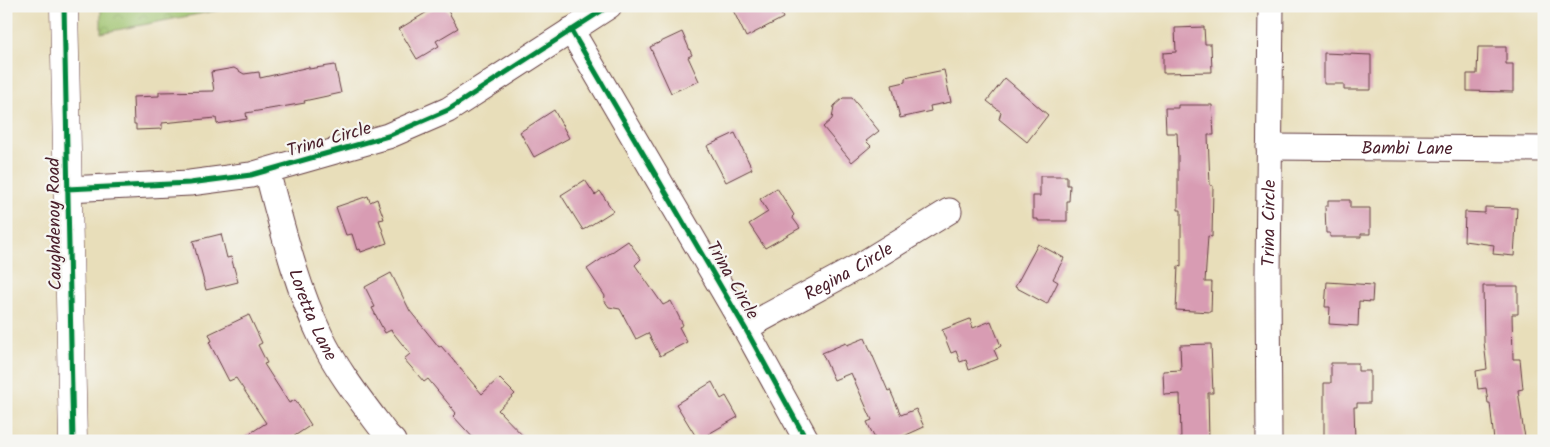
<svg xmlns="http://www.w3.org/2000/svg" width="1550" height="447" font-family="Kalam,sans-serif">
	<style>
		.park { fill: url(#park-crowns); stroke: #73704b }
		.building { fill: #d89cb3 }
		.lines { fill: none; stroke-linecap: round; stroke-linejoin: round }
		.street-casing { stroke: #623c40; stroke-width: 27 }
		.secondary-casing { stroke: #623c40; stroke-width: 29 }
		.street { stroke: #fff; stroke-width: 25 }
		.secondary { stroke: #fff; stroke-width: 28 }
		.cycleway-casing { stroke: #f6f6f2; stroke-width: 8 }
		.cycleway { stroke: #00873e; stroke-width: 5 }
		.labels { text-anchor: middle; stroke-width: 4.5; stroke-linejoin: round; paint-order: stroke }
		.street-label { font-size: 18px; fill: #4a1f2b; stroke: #f6f6f2 }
	</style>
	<defs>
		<pattern id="park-crowns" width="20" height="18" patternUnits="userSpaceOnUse" patternTransform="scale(1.25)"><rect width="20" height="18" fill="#9cc16b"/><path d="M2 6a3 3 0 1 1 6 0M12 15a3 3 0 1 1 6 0" fill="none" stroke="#88a55d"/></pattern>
	</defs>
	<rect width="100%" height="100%" fill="#f6f6f2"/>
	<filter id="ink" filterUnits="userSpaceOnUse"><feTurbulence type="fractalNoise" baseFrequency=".02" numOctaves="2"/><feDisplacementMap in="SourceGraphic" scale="10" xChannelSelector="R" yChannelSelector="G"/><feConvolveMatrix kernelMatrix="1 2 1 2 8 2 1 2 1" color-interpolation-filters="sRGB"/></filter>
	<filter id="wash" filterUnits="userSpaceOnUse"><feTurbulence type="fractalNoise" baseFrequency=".0096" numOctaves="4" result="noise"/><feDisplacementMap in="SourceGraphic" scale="20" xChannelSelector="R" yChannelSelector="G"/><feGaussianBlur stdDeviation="1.12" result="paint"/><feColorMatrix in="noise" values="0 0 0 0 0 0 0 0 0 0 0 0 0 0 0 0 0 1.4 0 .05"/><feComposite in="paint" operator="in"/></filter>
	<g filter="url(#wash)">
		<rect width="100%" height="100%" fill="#e8deba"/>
		<path class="park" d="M101,6H240L101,33Z"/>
		<g id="blocks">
			<path class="building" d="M437,6H445L458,28L436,41L439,46L417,59L399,29Z
				M731,6H778L783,18L746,37Z
				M1204,27L1205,44H1211L1212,72L1163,73V53L1176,52L1175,28Z
				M682,32L692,55L688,57L699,81L671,93L650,47Z
				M1478,47H1506V64H1513V92L1467,91V74H1477Z
				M1324,53L1371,55V90H1344V84H1324Z
				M335,65L341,93L304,101L305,103L246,113L247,119L217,124L216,118L162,123V129L136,130V124H134L133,97L159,96V92L214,91L211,72L234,68L244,74L259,72L260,78L309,67V69Z
				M944,70L951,102L930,106L931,111L900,118L892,85L905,82V78Z
				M1005,78L1048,115L1027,142L999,119L1001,112L987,101Z
				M843,98H852L879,131L866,141L871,146L852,162L823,127L832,119L834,106Z
				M1178,105H1212L1214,135H1208L1210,185L1213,186L1212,237L1208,236L1205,282H1212L1211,312L1176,310L1178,266L1181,267V210H1178V156L1177,133H1166L1165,108H1178Z
				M554,110L569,138L534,157L520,132Z
				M735,133L752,169L726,182L707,146Z
				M1040,176H1067V185H1070L1069,201H1067V221H1038V219H1033V196H1040Z
				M585,180L595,195L600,191L613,211L583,230L561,195Z
				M777,188L794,215L792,217L800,228L765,248L749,224L768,212L760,199Z
				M368,196L370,202L377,199L384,219L379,220L387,243L361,252L360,249L357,250L352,234L346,235L336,207Z
				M1328,200H1350V208H1370V234H1361V237H1330V233H1326L1325,206H1328Z
				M1485,207L1517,208L1514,256L1493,254L1494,245L1464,241L1465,212L1485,213Z
				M221,234L227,258L231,257L238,282L206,290L193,241Z
				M628,241L641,259L635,265L663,305L671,301L683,325L679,327L687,342L660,356L648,333L636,339L620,309L609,307L604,300L605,296L587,269Z
				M1038,244L1064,258L1053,279L1058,282L1047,304L1015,287Z
				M391,273L410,311L439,347L441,346L482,394L499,378L515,394L498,410L528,441H476L453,416L456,413L428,379L424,382L404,359L410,354L391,330L385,333L372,308L375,307L365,287Z
				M1327,282L1373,285L1372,302L1359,301L1358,326L1329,324L1330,307H1325Z
				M1483,286H1518V314H1512L1513,359H1520L1523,389L1518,390L1523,427L1526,441H1494L1490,403H1488L1486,388L1478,389L1476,371L1487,369L1484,342Z
				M249,315L262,343L258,345L267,363L264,364L289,403L295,400L311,425L287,441H238L266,423L236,378L229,381L209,342L212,341L209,334Z
				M970,319L973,328L991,321L1001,346L994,350L998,359L969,370L966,360L960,362L956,351L951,353L942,330Z
				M865,338L888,391L890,390L901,415L916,409L924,427L893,441H876L867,422L872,420L851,373L834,380L822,353L846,343L847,345Z
				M1211,344L1213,393H1208L1209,441H1181L1180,394L1164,395L1163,371L1181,370L1180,345Z
				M1331,363H1358V371H1370V403H1357V407H1354L1355,441H1324V383H1331Z
				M712,382L721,399L726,396L738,417L698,440L676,404Z"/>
		</g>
	</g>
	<g filter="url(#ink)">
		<use href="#blocks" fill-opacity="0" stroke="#623c40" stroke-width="1"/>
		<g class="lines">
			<defs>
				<g id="street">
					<path d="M571,30L745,328L807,441"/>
					<path id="s1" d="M1269,147L1544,149"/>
					<path id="s2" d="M267,171C282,226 295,283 320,335C337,371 362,402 386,434L393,441"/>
					<path d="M67,189L190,183L251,175L388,136L448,110L609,6"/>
					<path id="s3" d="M745,328L863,264L949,211"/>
					<path id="s4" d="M1269,441L1268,275L1271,6"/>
				</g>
				<path id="secondary" d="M64,6L73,441"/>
			</defs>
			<use href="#street" class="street-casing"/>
			<use href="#secondary" class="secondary-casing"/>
			<use href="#street" class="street"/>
			<use href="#secondary" class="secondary"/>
			<defs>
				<path id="cycleway" d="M64,6L73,441
					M571,30L745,328L807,441
					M67,189L190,183L251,175L388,136L448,110L609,6"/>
			</defs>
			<use href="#cycleway" class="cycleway-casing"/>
			<use href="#cycleway" class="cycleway"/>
		</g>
	</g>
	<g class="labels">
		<g class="street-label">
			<text transform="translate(329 139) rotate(-16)" y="6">Trina Circle</text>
			<text dy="6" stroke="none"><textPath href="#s1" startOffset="138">Bambi Lane</textPath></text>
			<text dy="6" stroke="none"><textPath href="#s4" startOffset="218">Trina Circle</textPath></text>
			<text transform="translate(54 224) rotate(-91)" y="6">Caughdenoy Road</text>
			<text dy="6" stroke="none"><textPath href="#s3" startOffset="118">Regina Circle</textPath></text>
			<text transform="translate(733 280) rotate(60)" y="6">Trina Circle</text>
			<text dy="6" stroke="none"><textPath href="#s2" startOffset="151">Loretta Lane</textPath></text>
		</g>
	</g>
	<rect width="1550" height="447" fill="none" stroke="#f6f6f2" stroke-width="25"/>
</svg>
